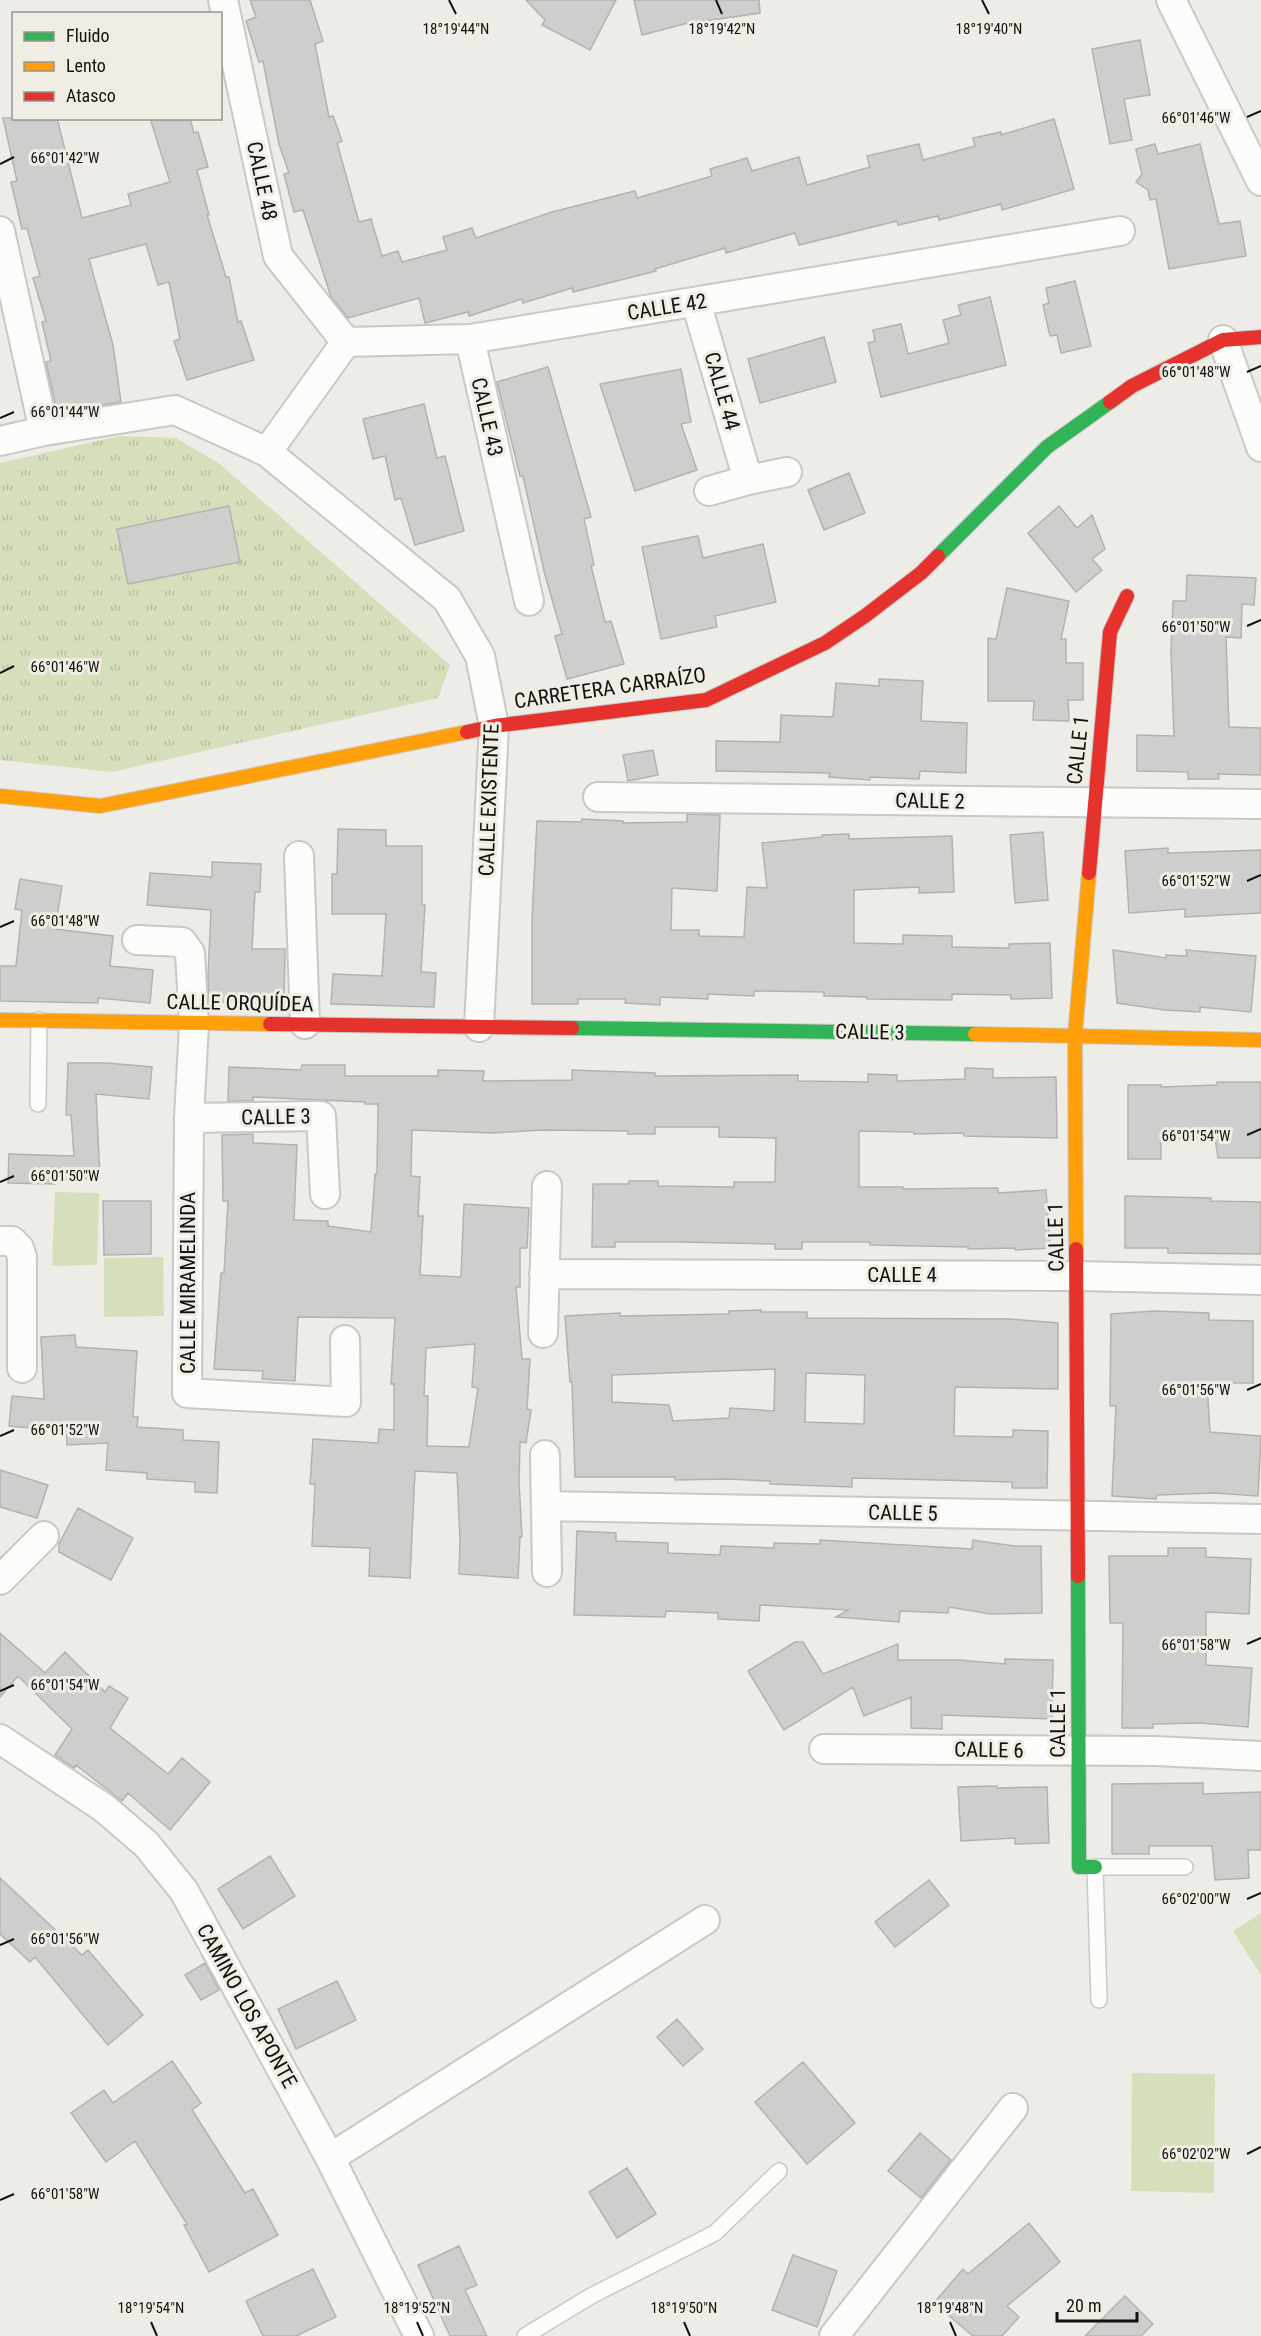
<svg xmlns="http://www.w3.org/2000/svg" width="1261" height="2336" font-family="'Roboto Condensed',sans-serif">
	<style>
		.green { fill: #d5dfbc }
		.park { fill: url(#park-tufts) }
		.building { fill: #cececd; stroke: #b3b2b1; stroke-width: 1.5; fill-rule: evenodd }
		.lines { fill: none; stroke-linecap: round; stroke-linejoin: round }
		.lane-casing { stroke: #c9c8c5; stroke-width: 18 }
		.street-casing { stroke: #c9c8c5; stroke-width: 32 }
		.fast-casing { stroke: #c9c8c5; stroke-width: 16 }
		.slow-casing { stroke: #c9c8c5; stroke-width: 16 }
		.jam-casing { stroke: #c9c8c5; stroke-width: 16 }
		.lane { stroke: #fcfcfb; stroke-width: 15 }
		.street { stroke: #fcfcfb; stroke-width: 28 }
		.fast { stroke: #30b455; stroke-width: 14 }
		.slow { stroke: #ff9f0a; stroke-width: 14 }
		.jam { stroke: #e5322d; stroke-width: 14 }
		.ticks { fill: none; stroke: #13110f; stroke-width: 2 }
		.labels { text-anchor: middle; stroke-width: 6; stroke-linejoin: round; paint-order: stroke }
		.street-label { font-size: 21px; fill: #13110f; stroke: #f0ede4 }
		.ticks-label { font-size: 15px; text-anchor: middle; fill: #13110f; stroke: #f0ede4; stroke-width: 6; stroke-linejoin: round; paint-order: stroke }
	</style>
	<defs>
		<pattern id="park-tufts" width="24" height="20" patternUnits="userSpaceOnUse" patternTransform="scale(1.5)"><rect width="24" height="20" fill="#d5dfbc"/><path d="M3 7l-1-3M5 7V3M7 7l1-3M15 17l-1-3M17 17v-4M19 17l1-3" fill="none" stroke="#b6bea0"/></pattern>
	</defs>
	<rect width="100%" height="100%" fill="#edece7"/>
	<path class="green" d="M55,1192L99,1193L97,1265L52,1266Z
		M163,1257L164,1316L104,1317V1258Z
		M1261,1913V1975L1233,1931Z
		M1132,2073L1215,2074L1214,2193L1131,2191Z"/>
	<path class="park" d="M119,436L176,438L220,464L450,665L438,698L112,772L0,760V463Z"/>
	<path class="building" d="M250,0H310L323,41L315,44L329,117L333,116L342,141L337,143L359,222L371,219L382,256L398,251L402,262L447,250L443,237L472,228L476,238L552,212L635,191L637,198L712,176L710,169L747,158L752,171L799,157L807,185L870,167L867,156L919,144L923,160L975,146L973,138L1001,132V135L1054,119L1074,189L1002,210L1001,204L939,220L938,216L898,225L897,221L799,245L795,233L726,253L725,248L655,269L656,271L573,292L572,288L523,303L522,299L469,316L468,312L425,323L419,298L348,318L331,297L303,210L294,212L284,174L289,173L279,144L263,61L259,62L246,21L256,17Z
		M526,0H616L590,50L542,25L545,20Z
		M634,0H759L760,13L684,24L642,35Z
		M1140,40L1150,95L1124,99L1132,140L1110,144L1092,49Z
		M3,118H57L82,218L131,205L128,194L170,182L150,118H190L194,133L198,132L208,167L197,170L209,215H207L226,277H229L238,322L241,321L254,360L187,380L174,341L180,339L169,282L158,285L146,244L89,259L113,345L121,402L57,412L46,362L51,361L42,322L46,321L33,278L40,276L27,228L22,229L11,182L17,181Z
		M1155,144L1158,154L1200,144L1219,224L1240,221L1246,256L1169,269L1156,199L1150,200L1148,190L1136,182L1142,174L1136,149Z
		M1075,281L1091,346L1061,353L1057,335L1050,336L1043,305L1049,303L1046,288Z
		M990,297L1006,365L881,397L868,343L875,341L873,330L901,324L908,354L949,343L943,320L961,315L958,305Z
		M824,337L836,382L760,403L748,359Z
		M548,367L591,517L584,519L594,565L591,566L605,622L611,621L624,664L567,679L555,636L562,634L545,575L523,476H520L497,382Z
		M681,369L691,422L681,424L697,470L635,491L600,384Z
		M424,404L437,458L445,456L464,531L415,545L401,498L395,500L385,456L373,459L363,419Z
		M849,473L865,513L824,530L808,490Z
		M229,506L240,562L128,584L117,529Z
		M1059,506L1077,528L1092,515L1105,549L1092,559L1102,570L1076,592L1028,533Z
		M698,536L703,558L763,544L776,602L715,616L717,627L661,639L642,547Z
		M1187,575L1256,578L1254,605L1242,604L1241,638L1226,637L1229,727L1261,728V775L1218,774L1219,779H1188V772L1137,771V735L1174,736L1171,651L1173,601H1186Z
		M1007,588L1069,601L1061,639H1066V663H1083V700H1068L1069,721L1033,720L1034,701H988V638L996,639Z
		M879,679L923,681L921,721L967,723L966,773L920,771L919,779L870,777V780L829,777L830,773L716,771V741L780,742L781,715L833,717L836,683L879,686Z
		M653,750L658,775L628,781L623,755Z
		M687,814L720,815L717,891L672,888L671,930H699V936L744,937L747,887L767,888L762,843L822,837V835L849,834V839L952,836L954,892L919,893V887L854,890V943L903,944V935L952,936V947L1009,948V944L1050,943L1052,998L1011,999V995L952,994V1000L867,999V997L824,996V992L754,991V996L708,994V999L660,997V1005L625,1003L626,999H578V1004H532V919L537,821L581,822L582,819L623,821V823L687,822Z
		M338,829L386,830V846H422V905H425L421,972L436,973L434,1007L331,1004L333,974L382,976L386,914H332V874H337Z
		M1043,832L1048,900L1015,903L1010,835Z
		M1168,848V853L1261,850V913L1185,917V909L1129,913L1125,851Z
		M212,862L261,864L260,892H255L252,949H285L284,1002H209L208,978L211,910L147,905L150,873L212,877Z
		M20,879L62,886L55,929L113,936L110,966L153,970L150,1003L98,998V1003L0,1001V966H16L22,910L15,909Z
		M1113,950L1166,958V955L1187,956L1186,950L1256,956L1251,1012L1200,1007V1012L1165,1010L1117,1003Z
		M68,1063H107L152,1067L149,1099L96,1094L100,1178L55,1180V1184L8,1183L9,1154L74,1156L71,1115H66Z
		M302,1065H345V1076H438V1070L484,1071L483,1081L572,1080V1070L655,1073V1076L798,1075V1081L868,1082V1074L897,1075V1081L965,1079V1068L993,1069V1078L1056,1077L1057,1138L964,1136V1133L914,1134V1132L859,1131V1187H903V1189L998,1188V1193L1046,1190L1050,1248L1015,1250V1248L968,1249V1247L870,1245V1242H802V1249H775V1244L681,1242H615V1247H592L593,1184H629V1181H658V1186L734,1187V1182H775L776,1138L719,1137V1127H655V1134H628V1131L544,1130L491,1133L412,1130L411,1176L420,1177L418,1216H423L420,1275L461,1277L464,1204L529,1208L527,1248H520V1287H516L522,1359H530L527,1409L531,1410L526,1443L520,1442L519,1481L522,1537H520L518,1578L459,1574L460,1540L457,1473L415,1471L410,1578L369,1576L370,1548L312,1546L315,1484H310L313,1439L378,1443L379,1429L394,1430V1384H391L395,1318L298,1317L295,1381L262,1379L263,1371L214,1369L221,1273H224L228,1201H223L222,1135L253,1134V1143L297,1145L294,1220L328,1221V1226L371,1232L375,1174H377L378,1104H365V1102L253,1097V1101H228L229,1067L301,1070ZM475,1344L472,1387L478,1388L469,1447L427,1446L428,1396H424L426,1348Z
		M1217,1082H1261V1158H1218L1215,1138L1161,1139V1159H1128V1085H1161V1087L1217,1085Z
		M1125,1196L1211,1198V1201L1261,1202V1254L1168,1253V1248H1125Z
		M103,1201H151V1254L104,1255Z
		M761,1310V1312H807V1318L1009,1319L1058,1323V1389L955,1387L954,1436L1013,1437V1430L1048,1431L1047,1488H1012V1482L901,1479L852,1478V1487L770,1484V1481L726,1479L675,1480V1477H575L572,1382H570L565,1316L620,1313V1316L729,1314V1311ZM775,1369L774,1411L730,1408L729,1418L673,1421L669,1405L612,1402V1375ZM806,1373L865,1375L864,1424L805,1422Z
		M1154,1311L1209,1313V1320L1253,1321V1383H1207L1210,1432L1261,1436L1258,1496L1214,1493L1157,1495L1156,1499L1112,1496L1116,1406H1110L1111,1314Z
		M75,1335L76,1347L137,1351L133,1417H138L137,1427L183,1430V1440L219,1442L217,1493L195,1492V1482L147,1479V1473L106,1470L108,1443L67,1445L66,1431L9,1426L12,1396L44,1399L41,1337Z
		M0,1470L48,1485L37,1518L0,1507Z
		M78,1508L133,1538L111,1580L59,1552V1544Z
		M577,1531L616,1533V1541L668,1543V1553L720,1555L721,1546L774,1548V1543L820,1544V1540L972,1549L973,1540L1014,1546H1041L1042,1613L991,1614L949,1607L948,1613L900,1611L899,1622L836,1617L848,1610L760,1605L759,1621L718,1619V1613L666,1611L665,1617L574,1615Z
		M1168,1548H1206V1557L1251,1559L1249,1614L1206,1612V1665L1252,1668L1248,1727L1199,1723L1153,1724V1728H1122L1123,1623H1110L1109,1556H1168Z
		M0,1633L45,1673L65,1652L105,1692L109,1686L128,1698L110,1728L168,1774L182,1758L210,1782L170,1830L128,1793L122,1801L76,1765L74,1768L55,1755L72,1729L18,1676L0,1697Z
		M795,1642H803L823,1674L898,1644V1660H959L1005,1664V1659L1053,1660L1052,1719L942,1715V1729L911,1728V1697L864,1716L853,1687L784,1730L748,1671Z
		M1203,1783V1794L1261,1792V1850H1248L1249,1878L1215,1880L1212,1846H1149V1854H1112V1784Z
		M997,1786V1788L1047,1787L1049,1843L1015,1844V1838L961,1841L958,1787Z
		M270,1856L295,1896L243,1929L218,1889Z
		M0,1878L82,1955L88,1950L143,2015L108,2045L35,1957L30,1962L0,1934Z
		M929,1880L949,1905L895,1947L875,1922Z
		M205,1963L219,1990L201,2000L185,1975Z
		M337,1981L356,2020L296,2049L278,2009Z
		M677,2019L703,2049L683,2066L657,2037Z
		M172,2061L201,2103L192,2110L245,2193L253,2189L278,2235L209,2272L184,2225L187,2224L135,2141L106,2162L71,2113L104,2090L113,2103Z
		M803,2062L855,2123L807,2164L755,2102Z
		M920,2133L951,2160L921,2198L888,2171Z
		M627,2168L656,2214L617,2238L589,2192Z
		M1029,2223L1060,2262L1007,2306L1019,2317L1002,2336H973L934,2303L963,2269L968,2274Z
		M459,2246L477,2285L465,2290L487,2336H450L418,2265Z
		M793,2255L837,2271L817,2327L772,2310Z
		M313,2269L336,2317L296,2336H263L246,2301Z
		M1125,2296L1153,2324L1141,2336H1085Z"/>
	<g class="lines">
		<defs>
			<path id="lane" d="M38,1104L39,1020
				M1099,2000L1095,1867H1185
				M525,2336L591,2296L715,2233L779,2171"/>
			<path id="street" d="M223,0L278,256L346,342
				M1171,0L1261,181
				M0,231L44,431
				M696,302L748,480
				M470,339L529,601
				M1223,340L1261,447
				M0,441L44,431L175,410L267,452L447,599L480,656L494,726L479,1027
				M267,452L346,342L470,339L1120,231
				M709,491L748,480L787,472
				M598,797L1261,804
				M299,856L305,1024
				M137,940L182,942L190,953L194,1024L189,1118L187,1393L346,1402L345,1340
				M189,1118L321,1116L325,1194
				M0,1241H12L19,1248L22,1257V1368
				M544,1274L1077,1276L1261,1280
				M543,1333L547,1186
				M545,1455L547,1572
				M546,1506L1261,1519
				M0,1580L44,1536
				M0,1739L104,1808L146,1844L184,1891L330,2158L419,2336
				M824,1749L1155,1751L1261,1756
				M330,2158L705,1920
				M834,2336L1013,2108"/>
			<path id="fast" d="M938,556L1047,447L1110,402
				M572,1028L975,1034
				M1078,1576L1079,1867H1095"/>
			<path id="slow" d="M0,796L100,806L467,732
				M0,1020L270,1024
				M975,1034L1261,1040
				M1076,1249L1075,1035L1089,873"/>
			<path id="jam" d="M1110,402L1132,386L1223,340L1261,337
				M467,732L494,726L706,700L825,643L865,616L921,573L938,556
				M1089,873L1110,632L1127,596
				M270,1024L572,1028
				M1076,1249L1078,1576"/>
		</defs>
		<use href="#lane" class="lane-casing"/>
		<use href="#street" class="street-casing"/>
		<use href="#fast" class="fast-casing"/>
		<use href="#slow" class="slow-casing"/>
		<use href="#jam" class="jam-casing"/>
		<use href="#lane" class="lane"/>
		<use href="#street" class="street"/>
		<use href="#fast" class="fast"/>
		<use href="#slow" class="slow"/>
		<use href="#jam" class="jam"/>
	</g>
	<path class="ticks" d="M449,0L456,14M716,0L722,14M982,0L989,14M1247,117L1261,111M0,164L14,157M1247,372L1261,366M0,418L14,412M1247,626L1261,620M0,673L14,666M1247,881L1261,875M0,927L14,921M1247,1135L1261,1129M0,1182L14,1176M1247,1390L1261,1384M0,1436L14,1430M1247,1644L1261,1638M0,1691L14,1685M1247,1899L1261,1893M0,1945L14,1939M1247,2154L1261,2147M0,2200L14,2194M151,2322L157,2336M417,2322L423,2336M684,2322L690,2336M950,2322L956,2336"/>
	<g class="labels">
		<g class="street-label">
			<text transform="translate(262 181) rotate(78)" y="7">CALLE 48</text>
			<text transform="translate(667 307) rotate(-9)" y="7">CALLE 42</text>
			<text transform="translate(722 391) rotate(74)" y="7">CALLE 44</text>
			<text transform="translate(487 417) rotate(77)" y="7">CALLE 43</text>
			<text transform="translate(610 688) rotate(-8)" y="7">CARRETERA CARRAÍZO</text>
			<text transform="translate(1078 750) rotate(-84)" y="7">CALLE 1</text>
			<text transform="translate(489 800) rotate(-88)" y="7">CALLE EXISTENTE</text>
			<text transform="translate(930 801) rotate(1)" y="7">CALLE 2</text>
			<text transform="translate(240 1003) rotate(1)" y="7">CALLE ORQUÍDEA</text>
			<text transform="translate(870 1032) rotate(1)" y="7">CALLE 3</text>
			<text transform="translate(276 1117) rotate(-1)" y="7">CALLE 3</text>
			<text transform="translate(1056 1237) rotate(-91)" y="7">CALLE 1</text>
			<text x="902" y="1282">CALLE 4</text>
			<text transform="translate(188 1283) rotate(-90)" y="7">CALLE MIRAMELINDA</text>
			<text transform="translate(903 1513) rotate(1)" y="7">CALLE 5</text>
			<text transform="translate(1058 1723) rotate(-90)" y="7">CALLE 1</text>
			<text transform="translate(989 1750) rotate(1)" y="7">CALLE 6</text>
			<text transform="translate(247 2006) rotate(61)" y="7">CAMINO LOS APONTE</text>
		</g>
	</g>
	<g class="ticks-label">
		<text x="456" y="34">18°19'44"N</text>
		<text x="722" y="34">18°19'42"N</text>
		<text x="989" y="34">18°19'40"N</text>
		<text x="1196" y="123">66°01'46"W</text>
		<text x="65" y="163">66°01'42"W</text>
		<text x="1196" y="377">66°01'48"W</text>
		<text x="65" y="417">66°01'44"W</text>
		<text x="1196" y="632">66°01'50"W</text>
		<text x="65" y="672">66°01'46"W</text>
		<text x="1196" y="886">66°01'52"W</text>
		<text x="65" y="926">66°01'48"W</text>
		<text x="1196" y="1141">66°01'54"W</text>
		<text x="65" y="1181">66°01'50"W</text>
		<text x="1196" y="1395">66°01'56"W</text>
		<text x="65" y="1435">66°01'52"W</text>
		<text x="1196" y="1650">66°01'58"W</text>
		<text x="65" y="1690">66°01'54"W</text>
		<text x="1196" y="1904">66°02'00"W</text>
		<text x="65" y="1944">66°01'56"W</text>
		<text x="1196" y="2159">66°02'02"W</text>
		<text x="65" y="2199">66°01'58"W</text>
		<text x="151" y="2313">18°19'54"N</text>
		<text x="417" y="2313">18°19'52"N</text>
		<text x="684" y="2313">18°19'50"N</text>
		<text x="950" y="2313">18°19'48"N</text>
	</g>
	<rect x="12" y="12" width="210" height="108" fill="#f0ede4" stroke="#98958f" stroke-width="1.5"/>
	<rect x="24" y="32" width="30" height="9" fill="#30b455" stroke="#98958f" stroke-width="1.5"/>
	<text x="66" y="42" font-size="18" fill="#13110f">Fluido</text>
	<rect x="24" y="62" width="30" height="9" fill="#ff9f0a" stroke="#98958f" stroke-width="1.5"/>
	<text x="66" y="72" font-size="18" fill="#13110f">Lento</text>
	<rect x="24" y="92" width="30" height="9" fill="#e5322d" stroke="#98958f" stroke-width="1.5"/>
	<text x="66" y="102" font-size="18" fill="#13110f">Atasco</text>
	<path d="M1057 2312v9h80v-9" fill="none" stroke="#13110f" stroke-width="3"/>
	<text x="1066" y="2312" font-size="18" fill="#13110f" stroke="#f0ede4" stroke-width="4.5" paint-order="stroke">20 m</text>
</svg>
